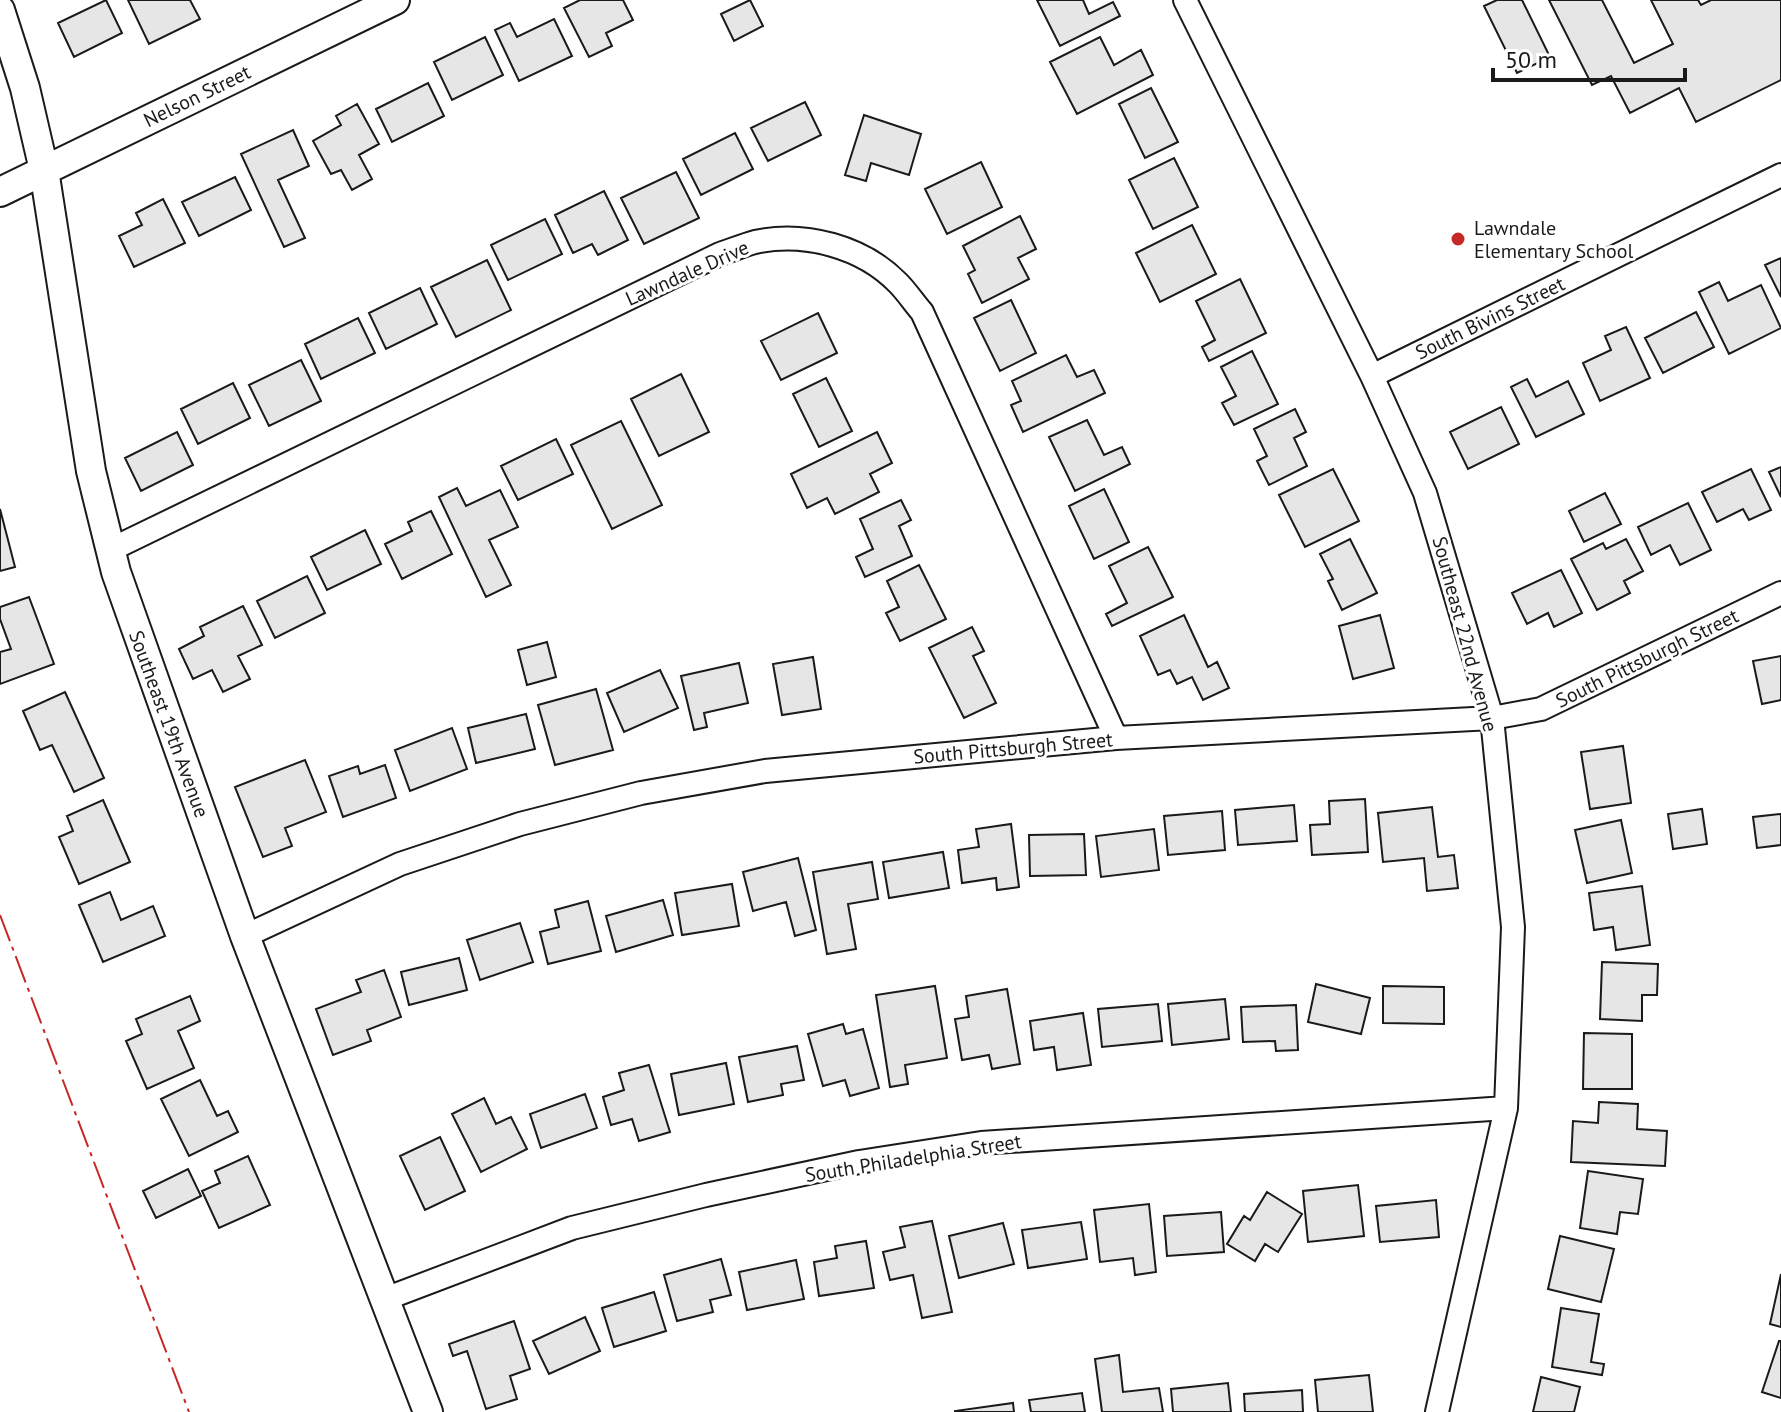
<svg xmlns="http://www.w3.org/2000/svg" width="1781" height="1412" font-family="'PT Sans',sans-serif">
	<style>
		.building { fill: #e6e6e6; stroke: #1a1a1a; stroke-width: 2 }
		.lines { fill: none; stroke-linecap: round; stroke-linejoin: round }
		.minor-casing { stroke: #1a1a1a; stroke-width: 26 }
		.tertiary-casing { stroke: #1a1a1a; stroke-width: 32 }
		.minor { stroke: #fff; stroke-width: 22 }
		.tertiary { stroke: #fff; stroke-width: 28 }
		.power { stroke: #c62828; stroke-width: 2; stroke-dasharray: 28 6 4 6; stroke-linecap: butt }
		.poi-dot { fill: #c62828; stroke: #fff; stroke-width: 3 }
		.labels { text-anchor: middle; stroke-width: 6; stroke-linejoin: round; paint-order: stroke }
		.street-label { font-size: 20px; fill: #1a1a1a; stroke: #fff }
		.poi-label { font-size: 20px; fill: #1a1a1a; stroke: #fff; text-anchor: start }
	</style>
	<rect width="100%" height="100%" fill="#fff"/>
	<path class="building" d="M106,0L122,33L74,57L58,23Z
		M128,0H190L200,19L149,44Z
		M580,0H623L633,20L606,33L612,46L589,57L564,8Z
		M750,0L763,26L734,41L721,14Z
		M1037,0H1083L1089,14L1113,2L1120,16L1060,46Z
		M1497,0H1522L1550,57L1517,73L1484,6Z
		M1549,0H1602L1634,63L1673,44L1651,0H1698L1701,5L1711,0H1781V80L1696,122L1679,88L1630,113L1611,76L1592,85Z
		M554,19L572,56L519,81L495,30L510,23L517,37Z
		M485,37L503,75L452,100L434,62Z
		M1100,37L1114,65L1141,50L1153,75L1077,114L1050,62Z
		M428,83L444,116L392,142L376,109Z
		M1151,88L1178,142L1145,158L1119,104Z
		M805,102L821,135L768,161L751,128Z
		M357,104L379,144L359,155L372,179L352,190L341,170L331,174L313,141L341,125L336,116Z
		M864,115L921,134L909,175L871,163L866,181L845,175Z
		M293,130L309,166L278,180L305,238L284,247L241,154Z
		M735,133L753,169L701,195L683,159Z
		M1174,158L1198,207L1153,229L1129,180Z
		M981,162L1002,207L947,234L925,189Z
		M676,172L699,218L644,244L621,198Z
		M235,177L251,210L199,236L182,202Z
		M604,191L628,240L598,255L592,244L573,253L555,215Z
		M163,199L185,243L134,267L119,236L142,225L136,213Z
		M1020,216L1036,249L1018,258L1029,279L982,303L968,274L975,270L963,246Z
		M545,219L562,254L508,280L491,245Z
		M1192,225L1216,274L1160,302L1136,253Z
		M1781,258V297L1765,265Z
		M487,260L511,310L456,337L431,287Z
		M1240,279L1266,333L1209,361L1202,347L1215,340L1196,301Z
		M1719,282L1728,301L1761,285L1781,328L1729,354L1699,292Z
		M420,288L437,324L386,349L369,313Z
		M1011,300L1036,353L1000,371L974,318Z
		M1696,312L1714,347L1663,373L1645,338Z
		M818,313L837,353L781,380L761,341Z
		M358,318L375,353L321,379L305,344Z
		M1626,327L1650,378L1600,401L1583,363L1611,350L1605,336Z
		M1252,351L1278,404L1234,425L1222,403L1236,396L1221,367Z
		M1066,355L1077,377L1094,370L1105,393L1023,432L1011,405L1021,401L1012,381Z
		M301,360L321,401L269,426L249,385Z
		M681,374L709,432L659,456L631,399Z
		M826,378L852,431L819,447L793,394Z
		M1527,379L1536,397L1568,381L1584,414L1536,437L1511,387Z
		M233,383L250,418L198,444L181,409Z
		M1501,407L1519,444L1468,469L1450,432Z
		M1295,409L1306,432L1294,438L1307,466L1269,485L1257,461L1267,456L1254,429Z
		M1087,420L1104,455L1122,447L1130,464L1075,491L1049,437Z
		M621,421L662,505L612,529L571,445Z
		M177,432L193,465L141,491L125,458Z
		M877,432L892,463L870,474L879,492L835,514L827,498L807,508L791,474Z
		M556,439L573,474L518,500L501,466Z
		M1781,467V497L1769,472Z
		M1333,469L1359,521L1305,547L1279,495Z
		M1751,469L1771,510L1749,520L1743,509L1717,522L1702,492Z
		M457,488L466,506L500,490L518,527L489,540L511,585L486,597L439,497Z
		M1104,489L1129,542L1094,559L1069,506Z
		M1605,493L1621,524L1584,542L1569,511Z
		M901,500L911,520L899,526L912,556L865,577L856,557L873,549L860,519Z
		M1688,503L1711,550L1680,565L1670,545L1651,555L1638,527Z
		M0,509L15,567L0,571Z
		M431,511L452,554L402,579L385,544L412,531L408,522Z
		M365,530L381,564L327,590L311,557Z
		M1350,539L1377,593L1342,610L1328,581L1333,579L1320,554Z
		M1626,539L1643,571L1624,581L1630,593L1597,610L1571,559L1603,543L1606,549Z
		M1148,547L1173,597L1112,626L1106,614L1127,603L1109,566Z
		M919,565L946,619L900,641L886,613L899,607L887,581Z
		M1561,570L1582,613L1554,627L1548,613L1527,624L1512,593Z
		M307,576L325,613L275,638L257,601Z
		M29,597L54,664L0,684V652L11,649L0,619V607Z
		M243,606L262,645L238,656L250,679L223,692L212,670L193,679L179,649L204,636L200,627Z
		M1184,615L1208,667L1217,662L1229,688L1203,700L1192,677L1177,684L1170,670L1158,675L1140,636Z
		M1380,615L1394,668L1353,679L1339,626Z
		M972,627L984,651L973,656L996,703L964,718L929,648Z
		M547,642L556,677L527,685L518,650Z
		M1781,656V700L1762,704L1753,661Z
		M813,657L821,709L782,715L773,664Z
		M739,663L748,703L704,713L707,727L694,730L681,676Z
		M660,670L678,708L624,732L607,693Z
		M596,689L613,750L555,765L538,705Z
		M65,692L104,778L74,792L52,745L40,750L23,711Z
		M526,714L535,749L476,763L468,728Z
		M452,728L467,769L410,791L395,750Z
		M1623,746L1631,803L1590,809L1581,752Z
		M305,760L326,812L285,828L292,846L263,857L235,787Z
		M385,765L396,798L343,817L329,776L358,766L360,774Z
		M1365,799L1368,852L1312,855L1310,825L1330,824L1329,801Z
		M103,800L130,862L79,884L59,837L73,831L67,816Z
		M1294,805L1297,841L1238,845L1235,810Z
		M1432,807L1438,857L1454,855L1458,888L1427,891L1424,858L1383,862L1378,813Z
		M1702,809L1707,844L1673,849L1668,814Z
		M1222,811L1225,850L1168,855L1164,816Z
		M1781,814V845L1757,848L1753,817Z
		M1621,820L1632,873L1587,883L1575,830Z
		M1011,824L1019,887L997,890L996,878L962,883L958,850L979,847L976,829Z
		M1154,829L1159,870L1101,877L1096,836Z
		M1084,834L1086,875L1030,876L1029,835Z
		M943,852L949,888L889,898L883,862Z
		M798,858L816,930L795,936L786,902L753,911L743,872Z
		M872,862L878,899L848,904L856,949L827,954L813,872Z
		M732,884L739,926L682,935L675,893Z
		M1642,886L1650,945L1616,950L1613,927L1594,930L1589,893Z
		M110,892L121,920L153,906L165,936L103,962L79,905Z
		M663,900L673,935L616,952L606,916Z
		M588,901L601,951L548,964L540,932L559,927L555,910Z
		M520,923L533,962L480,980L467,940Z
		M459,958L467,990L409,1005L401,972Z
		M1602,962L1658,964L1657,995H1642V1021L1600,1019Z
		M384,970L401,1017L367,1030L371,1041L333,1055L316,1009L361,992L356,980Z
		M1316,984L1370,998L1361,1034L1308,1022Z
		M935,986L947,1058L905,1065L908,1084L890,1087L876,995Z
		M1383,986L1444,987V1024L1383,1023Z
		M1007,989L1020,1064L992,1069L989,1055L962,1060L955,1019L969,1017L966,996Z
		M190,996L200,1021L178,1031L194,1068L147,1089L126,1041L142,1034L136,1019Z
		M1225,999L1229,1039L1172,1045L1168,1004Z
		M1158,1004L1162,1041L1102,1047L1098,1009Z
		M1296,1005L1298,1050L1276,1051L1275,1041L1243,1042L1241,1007Z
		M1083,1013L1091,1065L1057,1070L1054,1047L1034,1050L1030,1021Z
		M843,1024L846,1034L863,1029L879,1088L850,1096L845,1080L823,1086L808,1034Z
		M1584,1033L1632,1034V1089H1583Z
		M797,1046L804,1080L781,1084L783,1095L748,1102L739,1057Z
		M726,1063L734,1104L679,1115L671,1074Z
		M649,1065L670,1132L639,1141L632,1119L611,1125L603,1097L624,1090L619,1073Z
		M200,1080L217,1116L228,1111L238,1132L189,1156L161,1099Z
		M585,1094L597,1128L541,1148L530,1114Z
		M484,1098L496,1124L511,1117L527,1149L481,1172L452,1114Z
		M1599,1102L1638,1104L1637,1129L1667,1131L1665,1166L1571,1162L1573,1121L1598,1123Z
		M440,1137L465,1191L425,1210L400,1156Z
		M248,1156L270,1205L219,1228L202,1191L220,1183L215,1171Z
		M188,1169L201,1196L156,1218L143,1191Z
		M1588,1171L1643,1179L1638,1214L1620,1212L1617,1234L1580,1228Z
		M1358,1185L1364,1236L1308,1242L1303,1191Z
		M1267,1192L1302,1214L1278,1252L1265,1244L1255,1261L1227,1244L1244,1216L1250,1220Z
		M1436,1200L1439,1237L1380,1242L1376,1206Z
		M1149,1204L1156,1272L1135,1275L1133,1258L1100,1262L1094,1210Z
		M1221,1212L1224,1252L1167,1256L1164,1216Z
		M932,1221L952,1312L922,1318L913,1275L890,1280L883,1252L905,1247L900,1227Z
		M1081,1222L1087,1259L1028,1268L1022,1230Z
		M1003,1223L1014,1264L959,1278L949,1236Z
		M1560,1236L1614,1249L1601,1302L1548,1289Z
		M866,1241L874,1288L819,1296L814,1262L837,1258L835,1246Z
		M721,1259L731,1295L710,1300L713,1312L677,1321L664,1275Z
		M796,1260L804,1299L747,1310L739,1272Z
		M1781,1274V1327L1770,1324Z
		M654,1292L666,1331L614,1347L602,1308Z
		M1561,1308L1599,1314L1591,1362L1604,1364L1602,1375L1552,1367Z
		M585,1317L600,1351L549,1374L533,1341Z
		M514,1321L530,1369L510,1376L517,1399L486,1409L467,1351L453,1356L449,1344Z
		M1779,1341H1781V1398L1762,1392Z
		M1119,1355L1123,1392L1159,1388L1163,1412H1102L1095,1359Z
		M1369,1375L1373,1412H1318L1315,1380Z
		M1541,1377L1580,1387L1574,1412H1533Z
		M1228,1383L1231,1412H1173L1171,1389Z
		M1302,1390L1303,1412H1245L1244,1394Z
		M1082,1393L1085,1412H1031L1029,1400Z
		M1013,1403L1014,1412H955V1411Z"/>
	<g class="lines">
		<defs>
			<path id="minor" d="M1185,0L1372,376L1425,493L1492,718L1513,927L1506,1108L1437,1412
				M1372,376L1781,175
				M110,550L720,254C732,250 744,245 755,242C805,231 863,247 898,283C907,292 914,303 922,312L1116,738
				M245,936L400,864L520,824L641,793L765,771L1116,738L1492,718L1541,709L1781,593
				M385,1299L572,1228L706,1195L859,1162L981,1143L1506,1108"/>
			<path id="tertiary" d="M0,10L25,88L44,170L91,471L116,572L245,936L428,1412
				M0,192L395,0"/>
		</defs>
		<use href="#minor" class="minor-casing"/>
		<use href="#tertiary" class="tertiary-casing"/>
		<use href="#minor" class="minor"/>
		<use href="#tertiary" class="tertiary"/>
		<path class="power" d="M0,915L189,1412"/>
	</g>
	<circle class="poi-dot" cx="1458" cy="239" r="8"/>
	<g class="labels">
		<g class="street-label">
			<text transform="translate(197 96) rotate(-26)" y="7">Nelson Street</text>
			<text transform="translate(687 273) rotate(-24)" y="7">Lawndale Drive</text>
			<text transform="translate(1490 318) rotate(-26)" y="7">South Bivins Street</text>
			<text transform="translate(1465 634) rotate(75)" y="7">Southeast 22nd Avenue</text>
			<text transform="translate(1647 658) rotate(-26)" y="7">South Pittsburgh Street</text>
			<text transform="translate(169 724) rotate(70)" y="7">Southeast 19th Avenue</text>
			<text transform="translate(1013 748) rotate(-5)" y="7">South Pittsburgh Street</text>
			<text transform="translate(913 1158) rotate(-9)" y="7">South Philadelphia Street</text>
		</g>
		<g class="poi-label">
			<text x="1474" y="235">Lawndale<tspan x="1474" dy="23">Elementary School</tspan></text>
		</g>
	</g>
	<path d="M1493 68v12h192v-12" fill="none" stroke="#1a1a1a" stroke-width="4"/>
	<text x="1505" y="68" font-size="24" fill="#1a1a1a" stroke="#ffffff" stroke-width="6" paint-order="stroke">50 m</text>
</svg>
